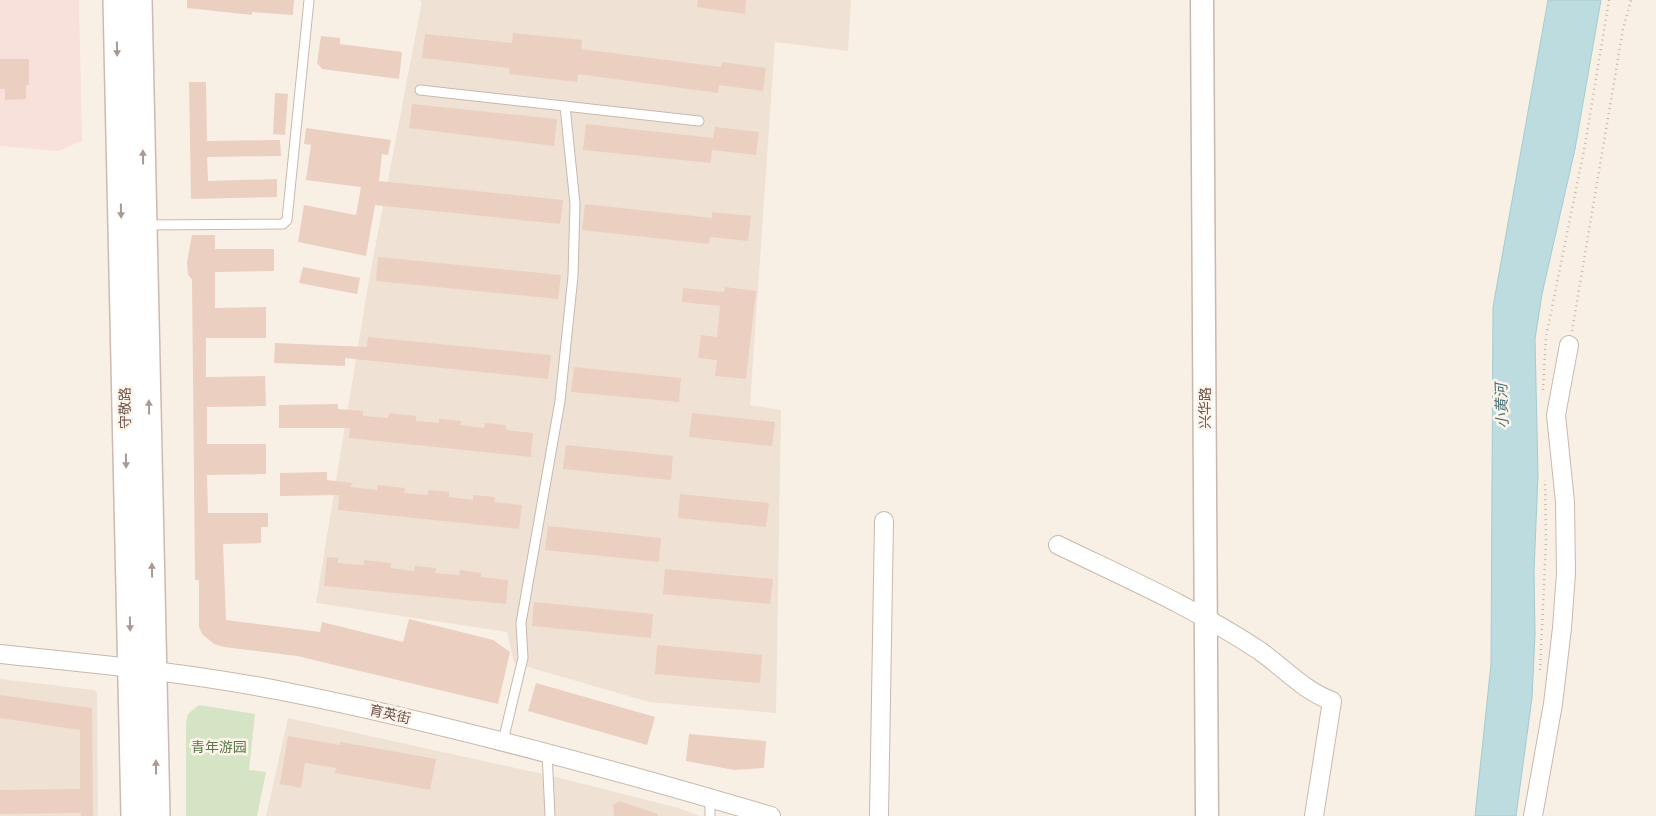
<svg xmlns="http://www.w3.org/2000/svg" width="1656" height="816" font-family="Poppins,'Noto Sans SC',sans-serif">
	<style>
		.residential { fill: #efe2d4 }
		.commercial { fill: #f8e1da }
		.green { fill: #d4e4c5 }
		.water { fill: #bcdce0; stroke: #a4cbd0 }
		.building { fill: #ebcfc0 }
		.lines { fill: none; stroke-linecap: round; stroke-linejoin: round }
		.service-casing { stroke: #c8b8ad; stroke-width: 11 }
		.minor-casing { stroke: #c8b8ad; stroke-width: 20 }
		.tertiary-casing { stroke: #c8b8ad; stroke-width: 25 }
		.secondary-casing { stroke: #cdbaae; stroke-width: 28 }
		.path { stroke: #cfb2a4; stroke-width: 2.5; stroke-dasharray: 1 4; stroke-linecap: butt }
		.service { stroke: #fff; stroke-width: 9 }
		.minor { stroke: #fff; stroke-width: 18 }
		.tertiary { stroke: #fff; stroke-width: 22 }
		.secondary { stroke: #fff; stroke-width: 25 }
		.oneway { fill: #a89a95 }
		.labels { text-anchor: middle; stroke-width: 5; stroke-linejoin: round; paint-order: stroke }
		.street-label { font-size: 14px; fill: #6e574e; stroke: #fcf4ea }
		.park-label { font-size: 14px; fill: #5a784a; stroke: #fcf4ea }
		.water-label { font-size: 15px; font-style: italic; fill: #477378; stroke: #fcf4ea }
	</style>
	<rect width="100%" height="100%" fill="#f9f0e5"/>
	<path class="residential" d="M418,0H851L848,51L775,42L750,405L781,410L776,713L649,702L514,663L507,632L316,603L368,285L422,1Z
		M0,679L94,690L97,693L98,816H0Z
		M288,718L552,776L678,808L700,816H266Z"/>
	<path class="commercial" d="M0,0H79L82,141L58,151L0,146Z"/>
	<path class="green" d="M199,705L255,714L249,770L266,772L257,816H186V723L188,714Z"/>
	<path class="water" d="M1548,0H1601L1575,149L1542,294L1535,339L1538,475L1534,572L1535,634L1532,698L1516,816H1475L1491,664L1493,307Z"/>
	<path class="building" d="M187,0H294L293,15L252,12V15L187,8Z
		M698,0H746L745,14L697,7Z
		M513,33L582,40L581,49L721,67L722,62L766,68L763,91L719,85L718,93L578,74L577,82L509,74V68L422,58L425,34L512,43Z
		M321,36L340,38V44L402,52L399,79L322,69L317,63Z
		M0,59H29V85H26V99L5,100V89H0Z
		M189,82H206L207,141L280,140L281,156L207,157L208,181L277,179V197L191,199Z
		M275,93L288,94L285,135L273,134Z
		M412,104L557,119L554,146L409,128Z
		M586,124L713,138L715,127L759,132L756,155L712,150L711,163L583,150Z
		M306,128L391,140L388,155L382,154L379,181L563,200L560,224L375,205L366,256L298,242L304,205L356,215L361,187L306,180L311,145L304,144Z
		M585,204L712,218V212L751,216L748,241L710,237L709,244L582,230Z
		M192,235H215V249H274V271L215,272V308L266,307V338H206V377L265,376L266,406L207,407V444H266V474L207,475L208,513H268V527H261V543L223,544L226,620L320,632L322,622L403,642L409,619L493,640L510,652L498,704L297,656L224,647L214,644L202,634L199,627V580H195L192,280L188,274L187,262Z
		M378,257L561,275L558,299L376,281Z
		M303,267L360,278L357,294L299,283Z
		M725,287L756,291L746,379L715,376L717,360L698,358L701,335L717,337L720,306L682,302L683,288L724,292Z
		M368,337L551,355L548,379L345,358V366L274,363L275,343L367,347Z
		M574,367L681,378L679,402L571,392Z
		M338,404V409L363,411V416L388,418L389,413L416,416V421L439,423V419L461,421L460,425L484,428L485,423L506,425V430L533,433L531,457L349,438L350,428H279V405Z
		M692,413L775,422L772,446L689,437Z
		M566,445L673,456L671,480L563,469Z
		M327,472V480L352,483L351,487L377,490V485L405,488L404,493L428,495V490L449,492V497L473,500V495L495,497L494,502L522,505L519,529L338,510L339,495L280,496V473Z
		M680,494L769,503L766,527L678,518Z
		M548,526L661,538L659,562L545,550Z
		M327,557L338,558V563L364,565V560L391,563V568L414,571L415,566L436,568L435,573L459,575L460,570L481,573V577L508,580L506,604L324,586Z
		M665,569L773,579L770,604L663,594Z
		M534,602L653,614L651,638L532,626Z
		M657,645L762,655L760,683L655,674Z
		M536,683L655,717L647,745L528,711Z
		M0,695L92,708L93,816H81V813L0,814V790L80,789V730L0,718Z
		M689,734L766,741L764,768L734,770L686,761Z
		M288,736L340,745V742L436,759L430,790L335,773L336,768L305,763L301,788L280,784Z
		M619,801L658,814L657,816H614L613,805Z"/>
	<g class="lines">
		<defs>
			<path id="service" d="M420,90L699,121
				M145,225L283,224L287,220L309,0
				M503,741L523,658L521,623L560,401L573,276L575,204L565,106
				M547,752L550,816
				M710,798V816"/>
			<path id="minor" d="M1058,545C1126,578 1197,609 1260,651C1284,668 1304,691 1332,701L1314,816
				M0,654C96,664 193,673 287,692C451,725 612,769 771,816
				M879,816L884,521
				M1533,816L1553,704L1562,628L1566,573L1565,502L1556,415L1569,345"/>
			<path id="tertiary" d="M1202,0L1207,816"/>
			<path id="secondary" d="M116,0L134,816
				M139,0L157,816"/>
		</defs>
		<use href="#service" class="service-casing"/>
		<use href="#minor" class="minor-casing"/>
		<use href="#tertiary" class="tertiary-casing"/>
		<use href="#secondary" class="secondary-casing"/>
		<path class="path" d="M1572,331L1623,29L1631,0
			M1543,390L1546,337L1585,145L1609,0
			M1540,670L1546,541L1545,480"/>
		<use href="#service" class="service"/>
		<use href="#minor" class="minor"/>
		<use href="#tertiary" class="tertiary"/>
		<use href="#secondary" class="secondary"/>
	</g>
	<defs><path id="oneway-solid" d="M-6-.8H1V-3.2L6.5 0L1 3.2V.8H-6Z" transform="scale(1.25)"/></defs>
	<g class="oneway">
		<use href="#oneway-solid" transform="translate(117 49) rotate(89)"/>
		<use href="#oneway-solid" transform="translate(143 157) rotate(-91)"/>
		<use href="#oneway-solid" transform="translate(121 211) rotate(89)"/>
		<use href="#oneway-solid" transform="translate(149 407) rotate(-91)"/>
		<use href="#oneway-solid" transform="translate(126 461) rotate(89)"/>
		<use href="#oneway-solid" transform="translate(152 570) rotate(-91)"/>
		<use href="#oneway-solid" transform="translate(130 624) rotate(89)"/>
		<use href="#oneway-solid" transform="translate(156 767) rotate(-91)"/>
	</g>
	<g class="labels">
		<g class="street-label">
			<text transform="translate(125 408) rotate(-91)" y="5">守敬路</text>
			<text transform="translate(1205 408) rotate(-90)" y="5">兴华路</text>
			<text transform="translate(390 714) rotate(13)" y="5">育英街</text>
		</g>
		<g class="park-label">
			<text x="219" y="752">青年游园</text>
		</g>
		<g class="water-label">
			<text transform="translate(1502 406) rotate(-92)" y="5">小黄河</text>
		</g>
	</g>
</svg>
